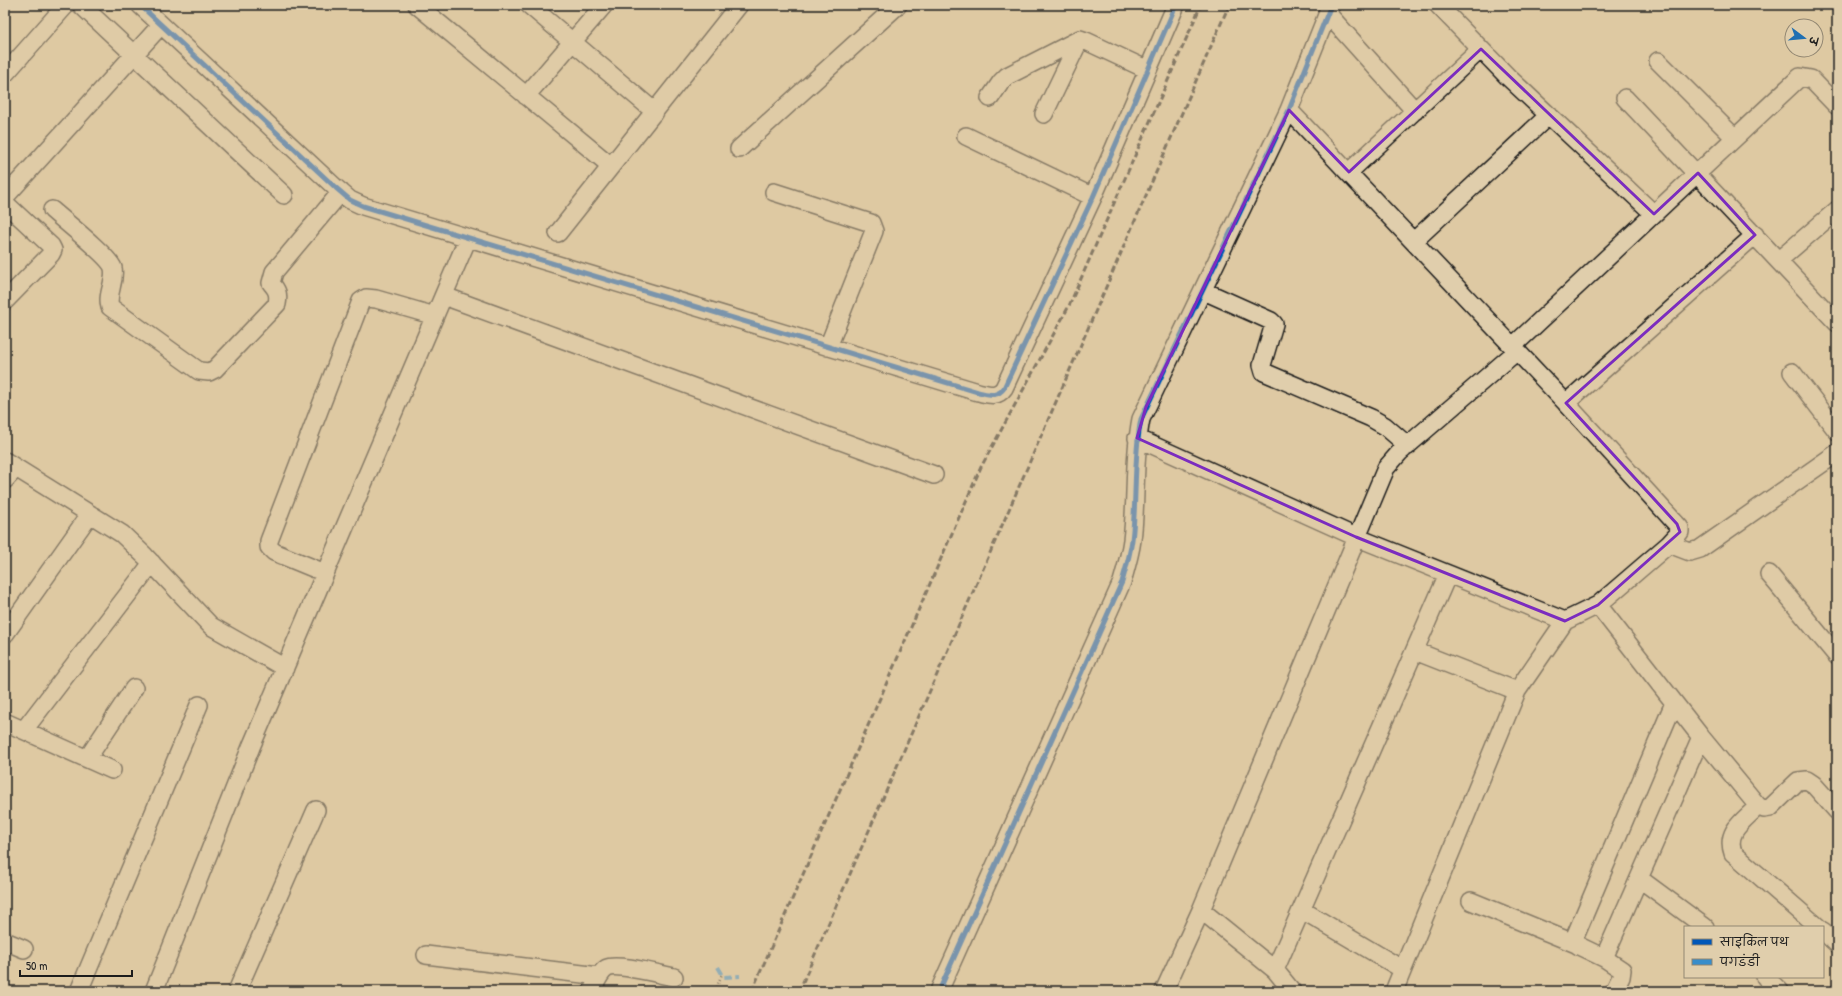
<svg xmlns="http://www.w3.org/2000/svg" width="1842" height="996" font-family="'Patrick Hand','Playpen Sans Deva',sans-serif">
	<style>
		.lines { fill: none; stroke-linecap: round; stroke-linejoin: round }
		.minor-casing { stroke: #1c1c1c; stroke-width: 20 }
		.path { stroke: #1c1c1c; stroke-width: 2.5; stroke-dasharray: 1 3; stroke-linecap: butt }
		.minor { stroke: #e0ceac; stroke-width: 17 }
		.rail { stroke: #1c1c1c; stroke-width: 3; stroke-dasharray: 6 3; stroke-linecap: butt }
		.quiet { stroke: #388dca; stroke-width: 4; stroke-dasharray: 8 4; stroke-linecap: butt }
		.cycleway-casing { stroke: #e0ceac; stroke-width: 8 }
		.cycleway { stroke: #0057b8; stroke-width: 5 }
		.marked { fill: none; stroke: #7b2cbf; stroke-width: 3; stroke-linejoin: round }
	</style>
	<rect width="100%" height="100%" fill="#dec9a3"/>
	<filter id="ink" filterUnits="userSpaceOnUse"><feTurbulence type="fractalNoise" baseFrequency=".025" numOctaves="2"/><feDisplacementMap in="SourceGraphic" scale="8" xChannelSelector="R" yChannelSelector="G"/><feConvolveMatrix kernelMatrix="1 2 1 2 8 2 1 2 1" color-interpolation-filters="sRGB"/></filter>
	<g filter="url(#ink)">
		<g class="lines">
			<defs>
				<path id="minor" d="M81,5L284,195
					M140,5L336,188L350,200L363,206L978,392C988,394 997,398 1004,388L1093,197L1176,5
					M417,5L611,166
					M529,5L655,112
					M1438,5L1508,77L1654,214
					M1327,13L1415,111
					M1658,61L1735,138
					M5,74L66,5
					M526,96L604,5
					M990,98L1001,82L1007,76L1080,39L1086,41L1148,70
					M1625,98L1837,323
					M1289,110L1566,403L1680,528V532L1669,544L1598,605L1701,737L1758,806L1764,809L1770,808L1798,781L1807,780L1813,784L1837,811
					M1044,114L1080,39
					M966,136L1093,197
					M739,149L898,5
					M1349,172L1481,49
					M774,192L871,223L874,231L828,347
					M5,197L161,25
					M5,203L51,246L53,250L51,254L5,301
					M52,210C63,220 110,257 113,268C116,282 106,294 110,307L199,371L209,372L215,369L277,304C279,294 277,290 271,283L274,272L341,192
					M558,233L739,5
					M1414,241L1549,115
					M1779,260L1837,210
					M1204,291L1271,321L1274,324L1262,365L1264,372L1371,418L1385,426L1408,446
					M444,296L934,475
					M1513,346L1800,77L1811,79L1837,106
					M1792,372L1837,431
					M1566,403L1755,235
					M1137,438L1356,537L1565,621
					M5,461L122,534L145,556L211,626L285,668
					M5,480L16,468
					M1669,544L1690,552L1700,549L1837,453
					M325,573L274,552L269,547V541L361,301L366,298L376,299L435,316
					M1769,574L1837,656
					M5,634L90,514
					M1415,651L1517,691
					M5,722L112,770
					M24,730L152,563
					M87,759L134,688
					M1758,806C1744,821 1725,831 1733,853L1818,927
					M1640,879L1705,927
					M1471,901L1576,944
					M1302,910L1402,969
					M1823,931L1837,944
					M5,941L24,949
					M426,955L599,976
					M1604,958L1579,946L1576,944L1574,939L1674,703
					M1275,970L1448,574
					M1765,977L1780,991
					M79,991L199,705
					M154,991L251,747L468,238
					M237,991L316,810
					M592,991C596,983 599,973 607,968C617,963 662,975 674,977
					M939,991L1122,582C1126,568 1130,555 1132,540C1137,500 1133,459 1141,419L1289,110L1331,5
					M1164,991L1201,910
					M1292,991L1275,970L1201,910L1386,468L1400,452L1517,351
					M1394,991L1517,691L1565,621L1598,605
					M1614,991L1621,977L1622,970L1604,958L1701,737"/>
			</defs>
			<use href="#minor" class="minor-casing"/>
			<path class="path" d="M715,991L722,974"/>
			<use href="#minor" class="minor"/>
			<path class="rail" d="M752,991L981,467L1069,306L1201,5
				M799,991L1229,5"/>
			<path class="quiet" d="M718,967L724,977L740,976"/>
			<defs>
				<path id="cycleway" d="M140,5L336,188L350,200L363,206L978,392C988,394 997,398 1004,388L1093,197L1176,5
					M939,991L1122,582C1126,568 1130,555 1132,540C1137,500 1133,459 1141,419L1289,110L1331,5"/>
			</defs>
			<use href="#cycleway" class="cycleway-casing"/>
			<use href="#cycleway" class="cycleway"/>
		</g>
	</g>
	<path d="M0 0H1842V996H0ZM1481,49L1654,214L1698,173L1755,235L1566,403L1677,524L1680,532L1598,605L1565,621L1356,537L1137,438L1146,407L1289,110L1349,172Z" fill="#dec9a3" fill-opacity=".55" fill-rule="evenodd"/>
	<path class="marked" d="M1481,49L1654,214L1698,173L1755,235L1566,403L1677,524L1680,532L1598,605L1565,621L1356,537L1137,438L1146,407L1289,110L1349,172Z"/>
	<rect width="1842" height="996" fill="none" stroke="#e0ceac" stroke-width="20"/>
	<rect x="10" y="10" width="1822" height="976" fill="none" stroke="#1c1c1c" stroke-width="1.5" filter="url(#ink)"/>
	<rect x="1684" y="926" width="140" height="52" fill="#e0ceac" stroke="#928772"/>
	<rect x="1692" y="939" width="20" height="6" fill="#0057b8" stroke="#928772"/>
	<text x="1720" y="946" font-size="12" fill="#1c1c1c">साइकिल पथ</text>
	<rect x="1692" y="959" width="20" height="6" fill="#388dca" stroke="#928772"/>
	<text x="1720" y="966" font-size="12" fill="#1c1c1c">पगडंडी</text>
	<g transform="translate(1804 38) rotate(106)"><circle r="19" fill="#e0ceac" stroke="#928772"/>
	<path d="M0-3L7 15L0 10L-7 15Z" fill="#1f6fb2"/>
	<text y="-6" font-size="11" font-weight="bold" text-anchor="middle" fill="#1c1c1c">उ</text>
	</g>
	<path d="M20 970v6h112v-6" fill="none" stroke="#1c1c1c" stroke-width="2"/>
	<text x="26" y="970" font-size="12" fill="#1c1c1c" stroke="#e0ceac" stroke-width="3" paint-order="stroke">50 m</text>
</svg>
